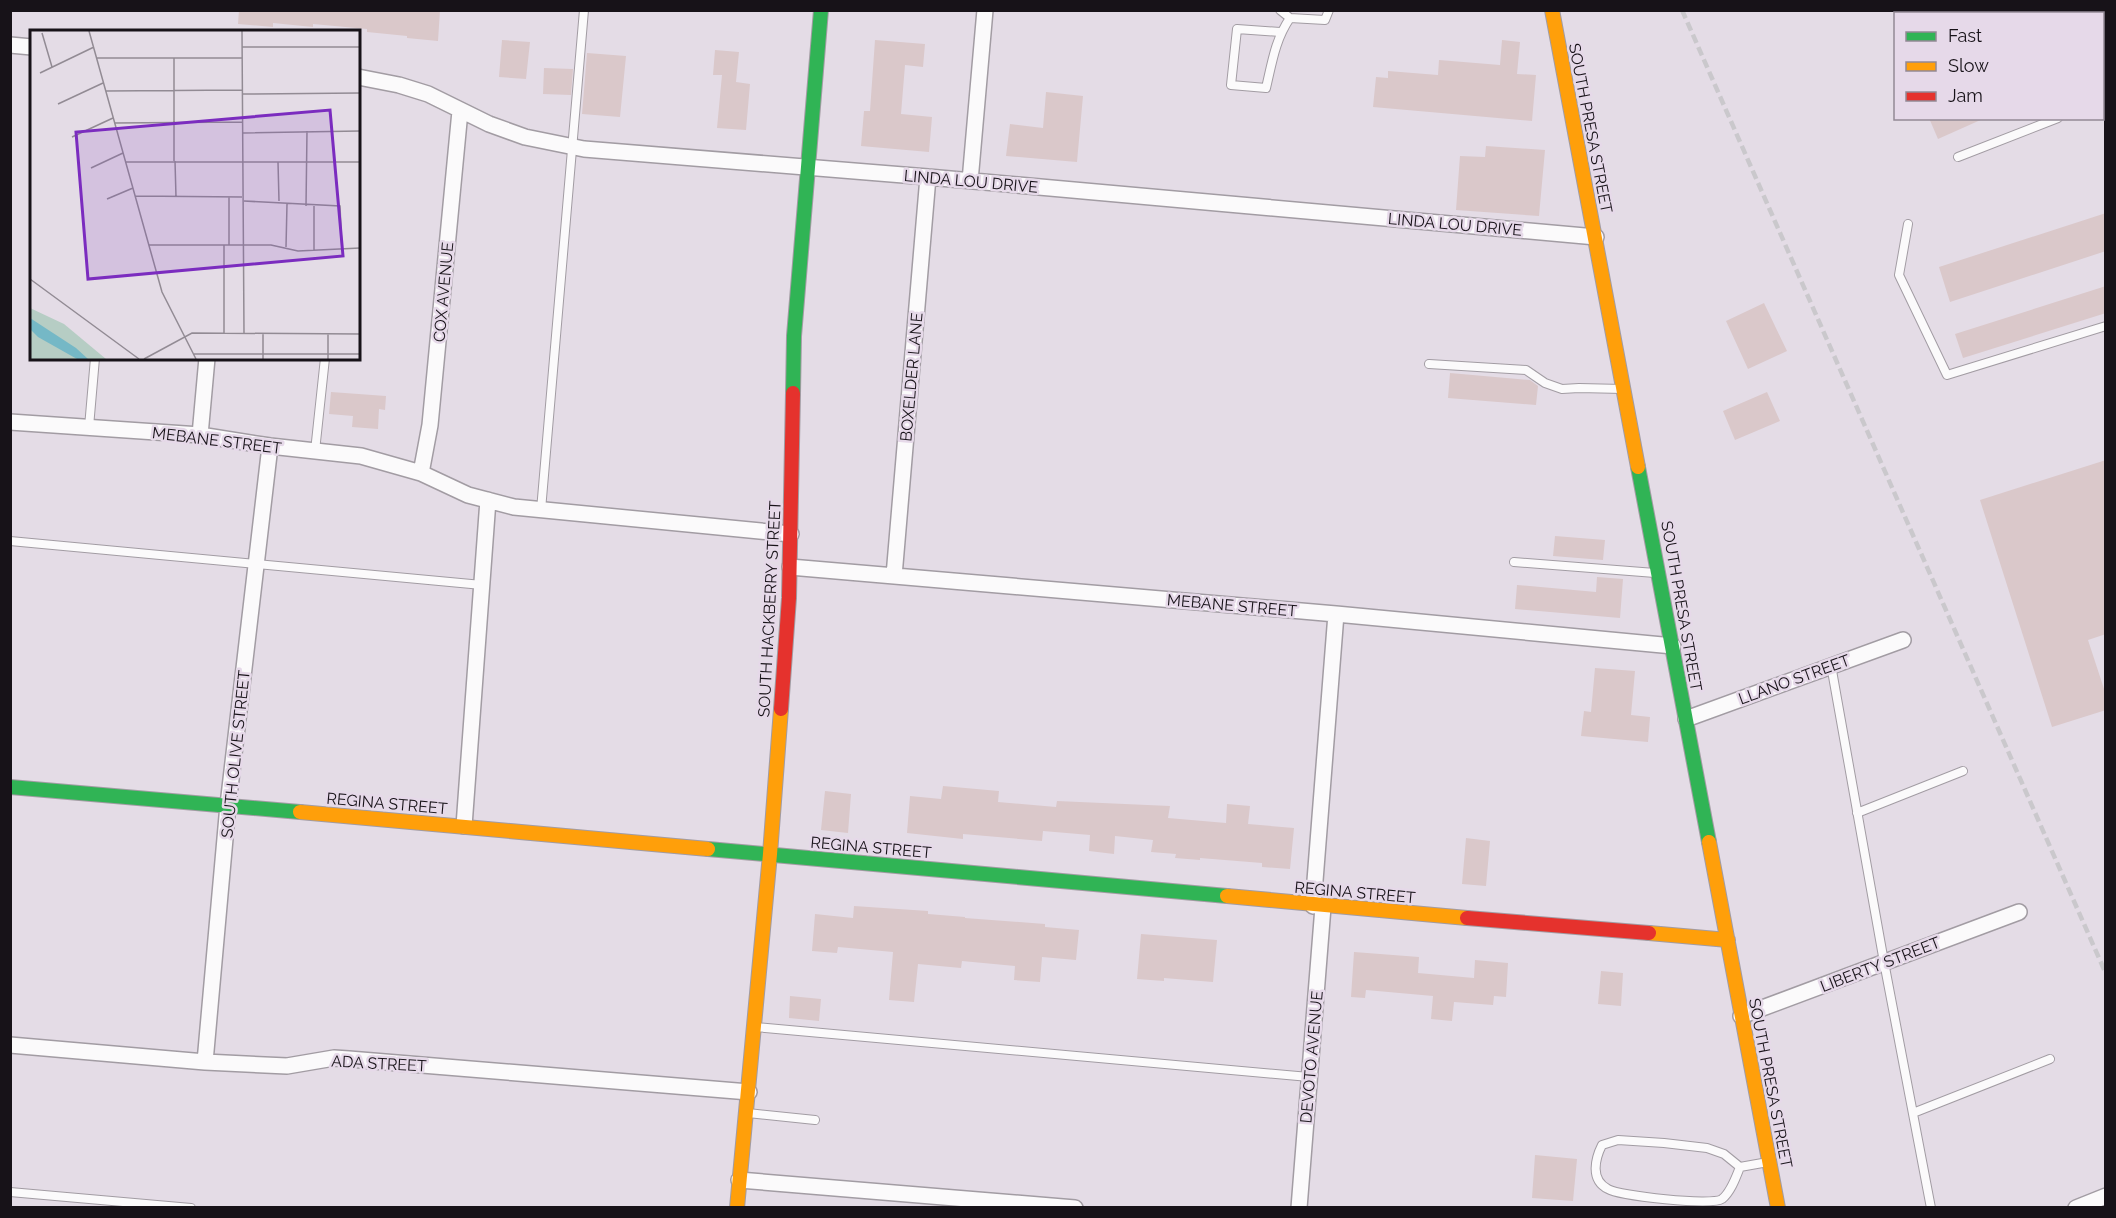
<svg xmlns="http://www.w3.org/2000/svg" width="2116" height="1218" font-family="Raleway,sans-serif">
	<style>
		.building { fill: #dac8ca }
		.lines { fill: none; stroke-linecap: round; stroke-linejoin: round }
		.lane-casing { stroke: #a29ca3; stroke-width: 10 }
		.street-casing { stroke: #a29ca3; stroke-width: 18 }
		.fast-casing { stroke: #a29ca3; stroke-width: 16 }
		.slow-casing { stroke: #a29ca3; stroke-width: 16 }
		.jam-casing { stroke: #a29ca3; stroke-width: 16 }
		.lane { stroke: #fbfafb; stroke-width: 8 }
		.street { stroke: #fbfafb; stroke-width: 15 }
		.fast { stroke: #30b455; stroke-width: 14 }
		.slow { stroke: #ff9f0a; stroke-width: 14 }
		.jam { stroke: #e5322d; stroke-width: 14 }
		.rail { stroke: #cac8cc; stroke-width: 4.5; stroke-dasharray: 9 4.5; stroke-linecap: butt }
		.labels { text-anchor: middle; stroke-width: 5; stroke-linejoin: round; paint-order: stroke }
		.street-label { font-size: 16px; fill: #171218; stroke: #e6d9e9 }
		.inset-road { fill: none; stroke: #928b94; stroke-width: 1.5 }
		.view { fill: #7b2cbf; fill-opacity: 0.15; stroke: #7b2cbf; stroke-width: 3 }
		.inset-edge { fill: none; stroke: #171218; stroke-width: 3 }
	</style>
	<rect width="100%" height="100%" fill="#e4dce6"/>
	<path class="building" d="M239,10H440L438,41L407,38V36L367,32V29L313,24V27L273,23V27L238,24Z
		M502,40L530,42L526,79L499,77Z
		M875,40L925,44L923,67L905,65L901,114L932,117L929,152L861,146L864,111H870Z
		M1502,40L1520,42L1517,74L1536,75L1532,121L1373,107L1376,77L1388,78V71L1438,75L1439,60L1500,65Z
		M715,50L739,52L736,82L750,84L746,130L717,128L722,75H713Z
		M587,53L626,56L620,117L582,114Z
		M544,68L573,69L571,95L543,94Z
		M1046,92L1083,96L1077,162L1006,156L1010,124L1043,128Z
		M1929,118H1985L1938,139Z
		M1486,146L1545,150L1539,216L1456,210L1460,156L1485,157Z
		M2106,213V251L1950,302L1939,267Z
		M2106,286V313L1963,358L1955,334Z
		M1764,303L1787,351L1748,369L1726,321Z
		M1450,373L1530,380L1538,386L1536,405L1448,398Z
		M331,392L386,396L385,410L379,409L378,429L352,427L353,416L329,414Z
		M1767,392L1780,421L1735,440L1723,411Z
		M2106,460V634L2088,640L2106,695V710L2052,727L1980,500Z
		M1555,536L1605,540L1603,560L1553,556Z
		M1597,577L1623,579L1620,618L1515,609L1517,585L1596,592Z
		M1595,668L1635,671L1631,715L1650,717L1648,742L1581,736L1584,711L1591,712Z
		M943,786L999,791L998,802L1056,807L1057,801L1170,806L1168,818L1226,823L1227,804L1250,806L1248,824L1294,828L1290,869L1262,867V863L1200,858V860L1175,858L1176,854L1151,852L1153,840L1115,836L1114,854L1089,851L1090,835L1043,831L1042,841L963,834V839L907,833L910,796L941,799Z
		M825,791L851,794L848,833L821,830Z
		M1466,838L1490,841L1486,886L1462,884Z
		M854,906L928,911V914L965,917V918L1045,924V927L1079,930L1076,960L1042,957L1040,982L1014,980L1015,966L962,961L961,968L918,964L914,1002L889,1000L893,952L838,947L837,953L812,951L815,914L853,918Z
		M1141,934L1217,940L1213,982L1164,978V981L1137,979Z
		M1354,952L1419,957L1418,973L1474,978L1475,960L1508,963L1506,997L1494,996L1493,1005L1454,1002L1452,1021L1431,1019L1433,996L1366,990L1365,998L1351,997Z
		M1601,971L1623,973L1621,1006L1598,1004Z
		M790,996L821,999L819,1021L789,1018Z
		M1535,1155L1577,1159L1573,1201L1532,1198Z"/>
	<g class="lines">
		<defs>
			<path id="lane" d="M1280,10L1290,18L1325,20L1329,10
				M1280,32L1237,29L1231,85L1266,88C1272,63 1275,40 1290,18
				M2102,101L2106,100
				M1958,157L2058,118
				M1908,224L1899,275L1947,375L2106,326
				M1429,364L1526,370L1545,383L1562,389L1579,388L1623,389
				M89,427L95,358
				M315,451L325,358
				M541,510L584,10
				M10,541L482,585
				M1514,562L1655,573
				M1831,665L1884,962L1931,1208
				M1857,813L1963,771
				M755,1027L1309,1077
				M748,1113L815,1120
				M1913,1113L2050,1059
				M1740,1167C1736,1177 1731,1192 1722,1199C1712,1206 1619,1196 1608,1189C1590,1180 1595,1159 1602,1145L1618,1140L1664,1143L1707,1148L1724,1154L1740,1167L1768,1162
				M10,1192L191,1208"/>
			<path id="street" d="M10,45L32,47
				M358,77L399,85L428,94L489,124L525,137L584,149L928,177L1596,237
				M970,181L985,10
				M10,422L200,435L270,446L361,456L421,473L468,495L514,507L791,534
				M200,435L207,358
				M421,473L430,425L460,111
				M790,567L1336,614L1673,646
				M894,576L928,177
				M1686,719L1903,640
				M464,826L488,500
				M1313,906L1336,614
				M1741,1016L2019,912
				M10,1045L205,1062L287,1066L334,1058L349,1059L749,1092
				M205,1062L228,805L270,446
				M739,1180L1075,1208
				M1299,1208L1323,907
				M2076,1208L2106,1196"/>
			<path id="fast" d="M793,393L794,336L821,10
				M1638,467L1709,842
				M10,787L300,812
				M708,849L1227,896"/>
			<path id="slow" d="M1552,10L1638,467
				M300,812L708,849
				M1709,842L1778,1208
				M1227,896L1467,918
				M1649,933L1728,940
				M737,1208L770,854L781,709"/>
			<path id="jam" d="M781,709L789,598L793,393
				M1467,918L1649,933"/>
		</defs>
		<use href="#lane" class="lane-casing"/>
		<use href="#street" class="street-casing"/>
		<use href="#fast" class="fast-casing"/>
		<use href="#slow" class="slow-casing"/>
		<use href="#jam" class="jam-casing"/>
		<use href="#lane" class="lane"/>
		<use href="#street" class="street"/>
		<use href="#fast" class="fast"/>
		<use href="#slow" class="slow"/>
		<use href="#jam" class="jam"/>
		<path class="rail" d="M1682,10L2106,974"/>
	</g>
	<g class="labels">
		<g class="street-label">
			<text transform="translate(1591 128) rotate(79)" y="6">SOUTH PRESA STREET</text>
			<text transform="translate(971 181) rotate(5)" y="6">LINDA LOU DRIVE</text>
			<text transform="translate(1455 224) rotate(5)" y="6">LINDA LOU DRIVE</text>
			<text transform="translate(443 292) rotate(-85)" y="6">COX AVENUE</text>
			<text transform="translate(911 377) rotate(-85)" y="6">BOXELDER LANE</text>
			<text transform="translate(217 440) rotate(7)" y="6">MEBANE STREET</text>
			<text transform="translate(1232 605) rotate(5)" y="6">MEBANE STREET</text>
			<text transform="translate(1682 606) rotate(80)" y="6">SOUTH PRESA STREET</text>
			<text transform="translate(769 609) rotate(-87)" y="6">SOUTH HACKBERRY STREET</text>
			<text transform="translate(1794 679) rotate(-20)" y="6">LLANO STREET</text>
			<text transform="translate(235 754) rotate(-84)" y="6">SOUTH OLIVE STREET</text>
			<text transform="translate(387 803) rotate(5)" y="6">REGINA STREET</text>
			<text transform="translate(871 847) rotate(5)" y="6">REGINA STREET</text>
			<text transform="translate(1355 892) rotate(5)" y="6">REGINA STREET</text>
			<text transform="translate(1880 964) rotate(-21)" y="6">LIBERTY STREET</text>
			<text transform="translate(1311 1057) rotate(-85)" y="6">DEVOTO AVENUE</text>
			<text transform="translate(379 1063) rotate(3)" y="6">ADA STREET</text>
			<text transform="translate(1771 1083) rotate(79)" y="6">SOUTH PRESA STREET</text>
		</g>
	</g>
	<g transform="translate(30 30)">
		<rect width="330" height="330" fill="#e4dce6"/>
		<path d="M0,278L34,294L76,329H0Z" fill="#b6cdc4"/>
		<path d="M0,288L46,318L58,329H47L8,307L0,299Z" fill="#75b8c6"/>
		<path class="inset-road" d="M59,1L132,262L166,329M212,1L214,303M12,3L22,37M212,17H330M67,28H212M144,28V131M10,43L64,17M76,61L212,60M212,64L330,63M28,74L73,53M84,93L212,92M213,103L330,101M42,107L83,88M145,131L146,167M95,132H330M248,132L249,171M61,138L93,123M105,166L212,167M199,167V215M77,169L103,158M214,171L310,176L312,221M276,176L277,101M119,215H241L268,221L330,218M256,217L257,174M284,221V176M0,249L109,329M194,303V215M233,304V329M298,304V329M163,324H330M114,329L162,303L330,304"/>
		<path class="view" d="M300,80L313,226L58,249L46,102Z"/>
		<rect width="330" height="330" class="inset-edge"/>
	</g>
	<rect width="2116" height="1218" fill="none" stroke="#171218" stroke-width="24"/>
	<rect x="1894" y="12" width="210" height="108" fill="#e6d9e9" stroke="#938995" stroke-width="1.5"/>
	<rect x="1906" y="32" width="30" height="9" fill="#30b455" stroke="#938995" stroke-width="1.5"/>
	<text x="1948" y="42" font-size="18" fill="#171218">Fast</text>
	<rect x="1906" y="62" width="30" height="9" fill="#ff9f0a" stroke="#938995" stroke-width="1.5"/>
	<text x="1948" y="72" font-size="18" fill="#171218">Slow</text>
	<rect x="1906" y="92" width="30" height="9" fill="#e5322d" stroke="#938995" stroke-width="1.5"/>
	<text x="1948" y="102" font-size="18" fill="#171218">Jam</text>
</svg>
